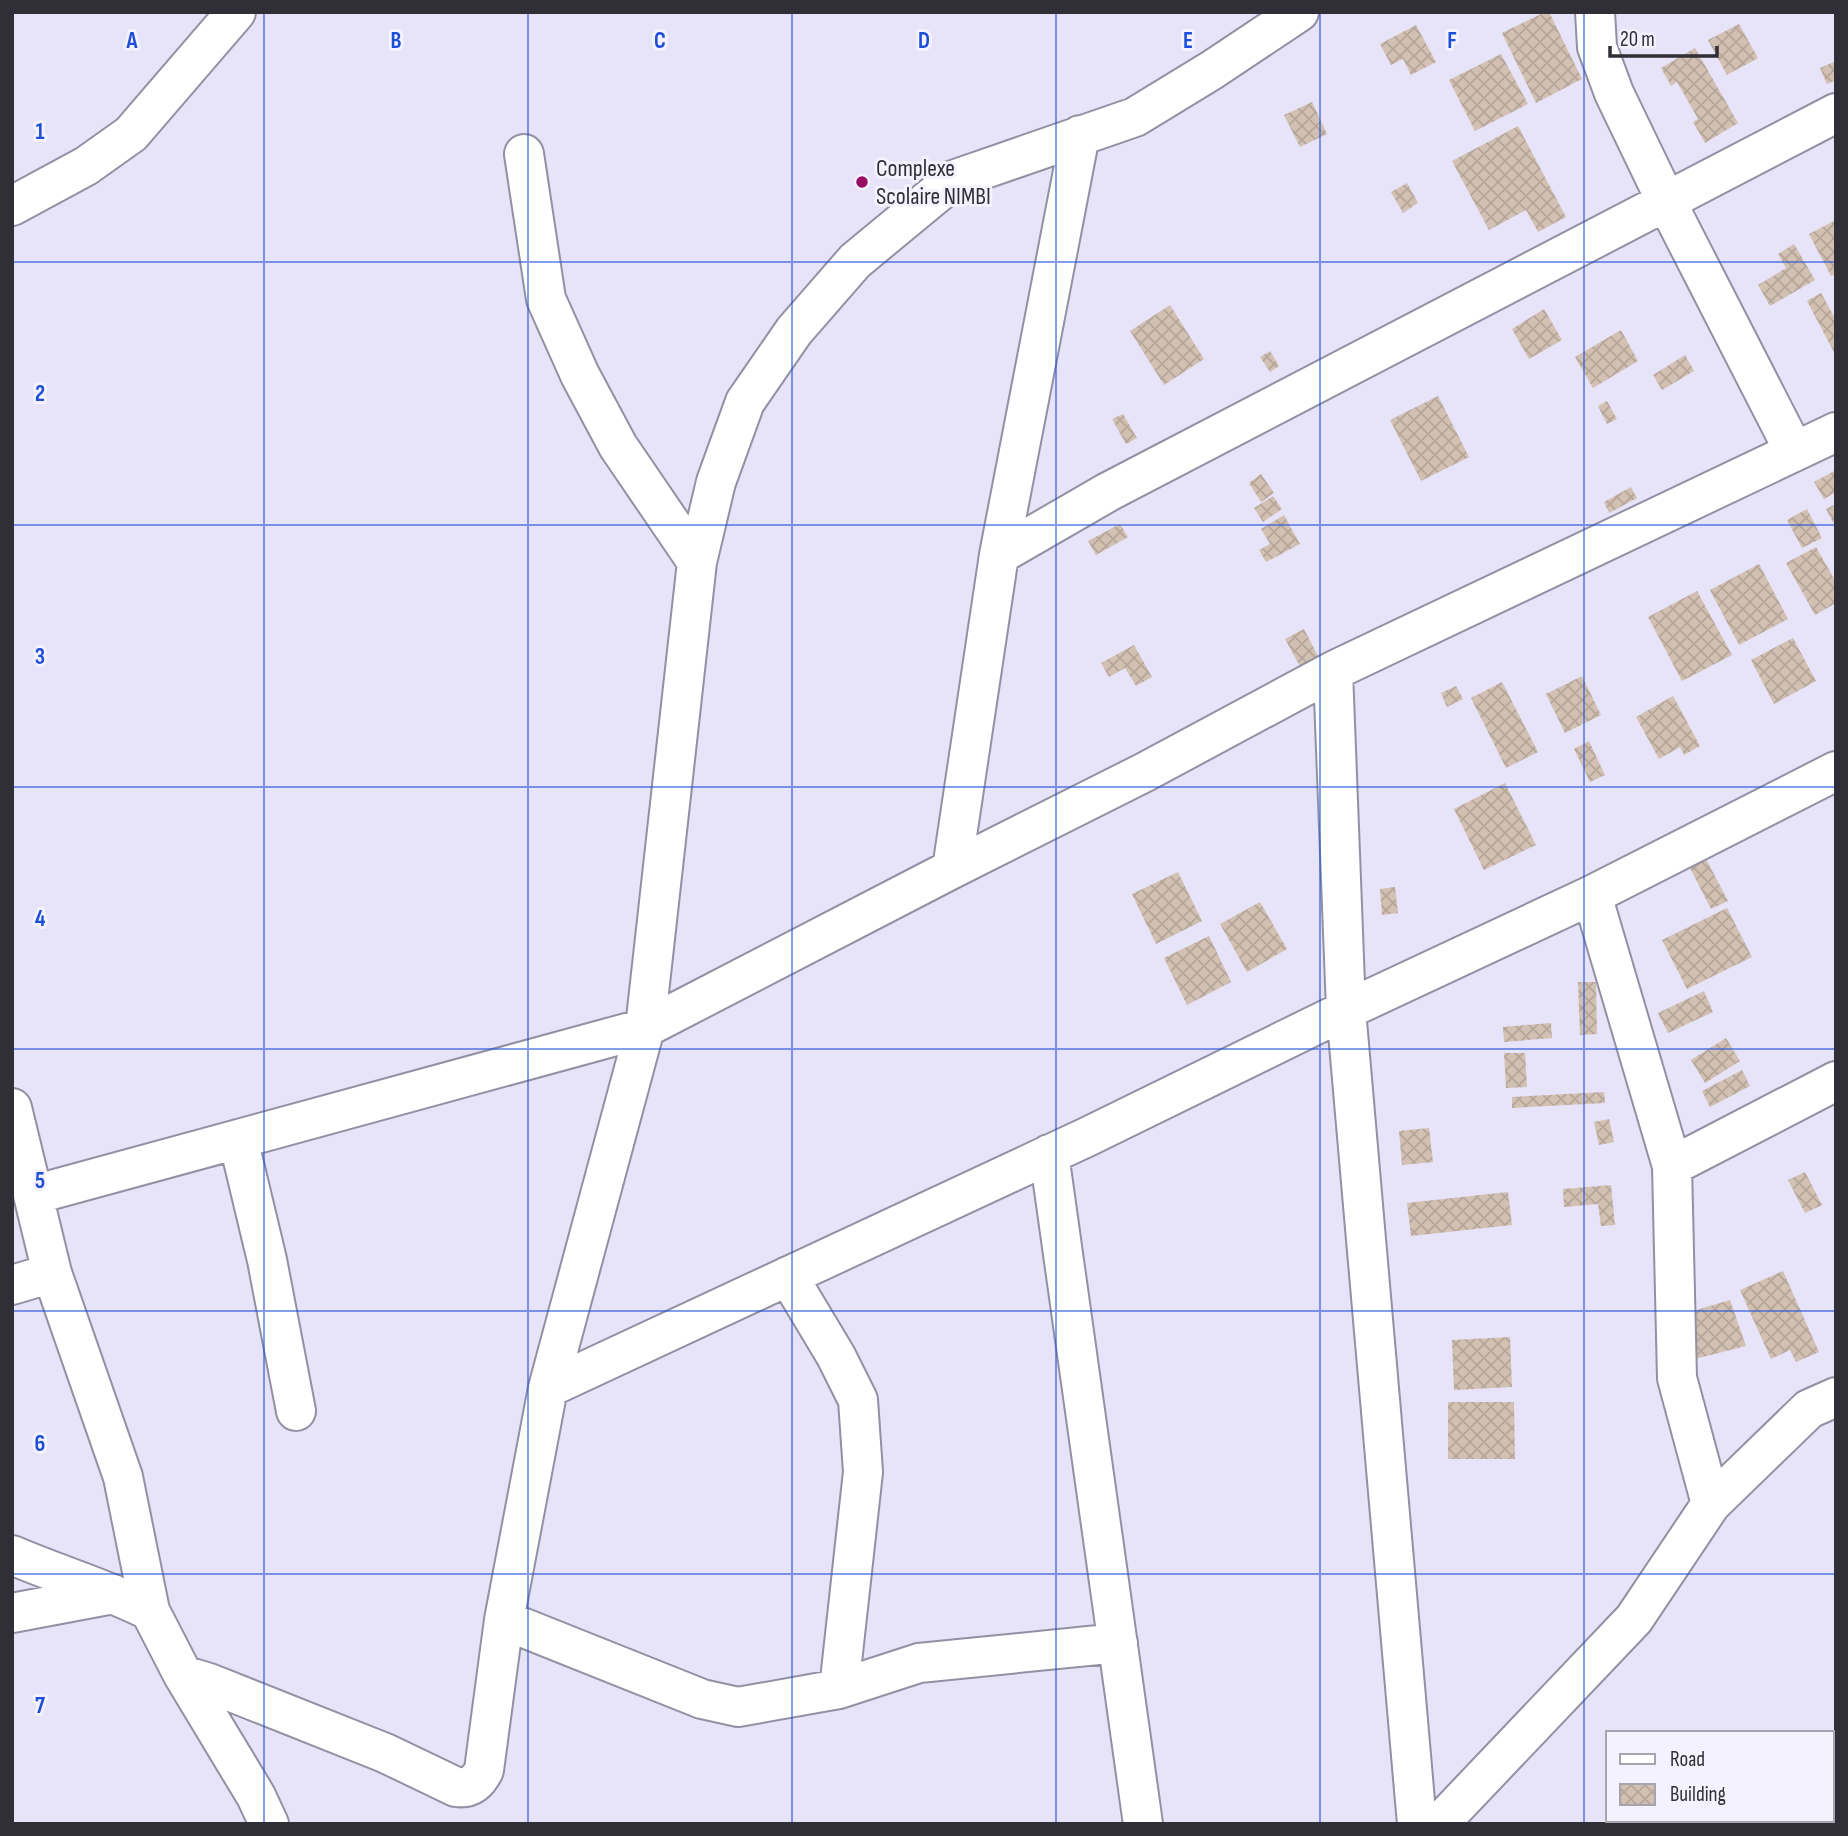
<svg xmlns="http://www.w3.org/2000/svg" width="1848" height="1836" font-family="'Sofia Sans Condensed',sans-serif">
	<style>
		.building { fill: url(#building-cross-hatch) }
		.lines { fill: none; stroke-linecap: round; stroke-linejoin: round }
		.minor-casing { stroke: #9390a3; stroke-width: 42 }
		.minor { stroke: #fff; stroke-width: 38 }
		.grid { fill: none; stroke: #1d4ed8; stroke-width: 2; stroke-opacity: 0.55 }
		.poi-dot { fill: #980d61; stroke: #f4f2fe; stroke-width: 2.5 }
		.labels { text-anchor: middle; stroke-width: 6; stroke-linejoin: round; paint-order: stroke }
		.poi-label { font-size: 24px; fill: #302e36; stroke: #f4f2fe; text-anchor: start }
		.grid-label { font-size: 23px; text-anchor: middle; font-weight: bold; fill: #1d4ed8; stroke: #f4f2fe; stroke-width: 6; stroke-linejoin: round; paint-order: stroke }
	</style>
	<defs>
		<pattern id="building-cross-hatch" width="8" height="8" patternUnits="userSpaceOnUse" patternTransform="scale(1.75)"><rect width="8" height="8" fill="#d2c1b2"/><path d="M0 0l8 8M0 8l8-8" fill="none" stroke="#b5a69a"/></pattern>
	</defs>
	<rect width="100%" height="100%" fill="#e7e3f8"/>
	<path class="building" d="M1545,12H1549L1582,79L1536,103L1502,33Z
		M1739,24L1758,58L1727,75L1708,40Z
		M1416,25L1436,62L1411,75L1403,59L1391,65L1380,44Z
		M1695,48L1738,123L1705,143L1693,122L1698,119L1677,82L1671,86L1661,68Z
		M1501,54L1528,104L1475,131L1449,80Z
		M1836,61V80L1827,84L1820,68Z
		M1312,102L1327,134L1300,147L1284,115Z
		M1518,126L1566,217L1538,232L1526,210L1489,230L1452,161Z
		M1407,183L1418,203L1403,213L1391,192Z
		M1836,220V274L1831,276L1809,234Z
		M1794,244L1815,280L1770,306L1758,285L1786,268L1778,254Z
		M1821,293L1836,320V356L1807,301Z
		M1170,305L1204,359L1164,385L1130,331Z
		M1544,309L1562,340L1529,359L1512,329Z
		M1621,330L1638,361L1593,388L1575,357Z
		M1270,351L1279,366L1270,372L1260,357Z
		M1685,355L1694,371L1662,390L1653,375Z
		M1438,396L1469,457L1421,481L1390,420Z
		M1607,401L1617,419L1607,424L1598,406Z
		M1123,414L1137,438L1126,444L1112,419Z
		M1836,470V492L1824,499L1814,482Z
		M1261,474L1274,493L1261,502L1249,483Z
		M1631,487L1637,498L1609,513L1604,502Z
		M1273,496L1282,509L1263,522L1254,508Z
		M1836,504V528L1826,509Z
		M1807,509L1822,538L1802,548L1787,520Z
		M1284,515L1300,544L1266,562L1259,550L1270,544L1261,529Z
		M1120,524L1128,537L1096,555L1088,541Z
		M1816,547L1836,582V603L1815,615L1786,563Z
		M1759,564L1788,619L1739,645L1710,590Z
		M1697,591L1732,655L1682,681L1648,617Z
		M1304,629L1320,660L1302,670L1285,639Z
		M1793,638L1816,681L1774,704L1751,660Z
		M1134,645L1152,677L1136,686L1125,668L1109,677L1101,663Z
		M1582,676L1601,715L1565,733L1546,694Z
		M1502,682L1538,752L1506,768L1471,698Z
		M1456,686L1463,699L1447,707L1441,693Z
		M1673,696L1700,746L1684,755L1680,747L1659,759L1636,717Z
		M1589,741L1605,775L1590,782L1574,749Z
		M1505,783L1536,845L1484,870L1454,809Z
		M1706,859L1728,901L1711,909L1690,868Z
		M1178,872L1202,921L1156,944L1132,894Z
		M1395,887L1398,913L1382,915L1380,889Z
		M1260,902L1287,949L1247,972L1220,924Z
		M1727,908L1752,957L1687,989L1662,940Z
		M1209,936L1231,982L1187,1005L1164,958Z
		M1578,982H1596L1597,1034L1580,1035Z
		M1704,991L1713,1012L1668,1033L1658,1013Z
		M1551,1023L1552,1038L1504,1042L1503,1027Z
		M1726,1038L1740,1061L1705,1083L1691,1060Z
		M1504,1053H1525L1527,1087L1506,1088Z
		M1742,1070L1750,1086L1710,1107L1702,1091Z
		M1604,1092L1605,1103L1512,1108V1097Z
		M1609,1119L1614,1142L1599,1145L1594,1122Z
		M1429,1128L1433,1162L1402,1165L1399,1131Z
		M1805,1172L1822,1205L1805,1213L1788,1180Z
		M1611,1185L1615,1225L1601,1226L1598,1204L1564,1207L1563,1189Z
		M1508,1192L1512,1225L1411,1236L1407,1203Z
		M1783,1271L1819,1352L1796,1362L1790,1350L1771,1359L1740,1290Z
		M1730,1300L1746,1346L1695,1359L1693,1311Z
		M1510,1337L1512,1387L1454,1390L1452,1340Z
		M1448,1402H1514L1515,1459H1448Z"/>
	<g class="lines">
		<defs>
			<path id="minor" d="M1595,12L1597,47L1614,93L1666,201L1794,451
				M524,154L546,299L580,375L618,446L697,562
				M12,206L86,166L131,134L236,12
				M999,555L1108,492L1836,113
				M1333,671L1346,1010L1417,1824
				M952,869L999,555L1080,135
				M1592,895L1672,1166L1677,1378L1711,1504
				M12,1108L52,1273L123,1477L150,1611L183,1675L256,1796L269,1824
				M238,1139L267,1260L296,1411
				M1049,1154L1143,1824
				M1672,1166L1836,1081
				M33,1195L645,1028L952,869L1145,772L1333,671L1836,432
				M788,1276L836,1356L858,1400L863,1472L839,1689
				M12,1285L52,1273
				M548,1388L1087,1137L1346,1010L1592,895L1836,771
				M12,1555C58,1575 105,1588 150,1611
				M12,1613L113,1594
				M504,1620L702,1699L738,1707L839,1689L919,1663L1118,1643
				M183,1675L209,1683L385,1753L456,1787C470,1789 478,1782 484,1770L504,1620L548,1388L645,1028L697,562L716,482L745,402L794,331L855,261L953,180L1135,117L1212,70L1299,12
				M1439,1824L1634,1619L1711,1504L1809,1409L1836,1397"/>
		</defs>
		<use href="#minor" class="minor-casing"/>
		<use href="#minor" class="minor"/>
	</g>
	<path class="grid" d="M264,12V1824M528,12V1824M792,12V1824M1056,12V1824M1320,12V1824M1584,12V1824M12,262H1836M12,525H1836M12,787H1836M12,1049H1836M12,1311H1836M12,1574H1836"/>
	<circle class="poi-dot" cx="862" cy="182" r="7"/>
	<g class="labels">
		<g class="poi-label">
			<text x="876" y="176">Complexe<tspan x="876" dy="28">Scolaire NIMBI</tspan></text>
		</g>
	</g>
	<g class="grid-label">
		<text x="132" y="48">A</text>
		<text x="396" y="48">B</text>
		<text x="660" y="48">C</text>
		<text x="924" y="48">D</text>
		<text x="1188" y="48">E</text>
		<text x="1452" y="48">F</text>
		<text x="40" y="139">1</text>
		<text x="40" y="401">2</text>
		<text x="40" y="664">3</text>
		<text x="40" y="926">4</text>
		<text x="40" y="1188">5</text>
		<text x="40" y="1451">6</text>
		<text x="40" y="1713">7</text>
	</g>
	<rect width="1848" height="1836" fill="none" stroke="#302e36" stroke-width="28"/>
	<rect x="1606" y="1731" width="228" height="91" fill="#f4f2fe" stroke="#a6a4ae" stroke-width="2"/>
	<rect x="1620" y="1754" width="35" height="10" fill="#ffffff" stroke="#a6a4ae" stroke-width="2"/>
	<text x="1670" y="1766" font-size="21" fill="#302e36">Road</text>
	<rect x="1620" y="1784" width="35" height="21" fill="url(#building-cross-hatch)" stroke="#a6a4ae" stroke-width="2"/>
	<text x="1670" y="1801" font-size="21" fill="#302e36">Building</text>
	<path d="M1610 46v10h107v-10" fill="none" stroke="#302e36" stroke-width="3.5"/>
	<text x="1620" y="46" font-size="21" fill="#302e36" stroke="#f4f2fe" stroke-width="5" paint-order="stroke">20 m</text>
</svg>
